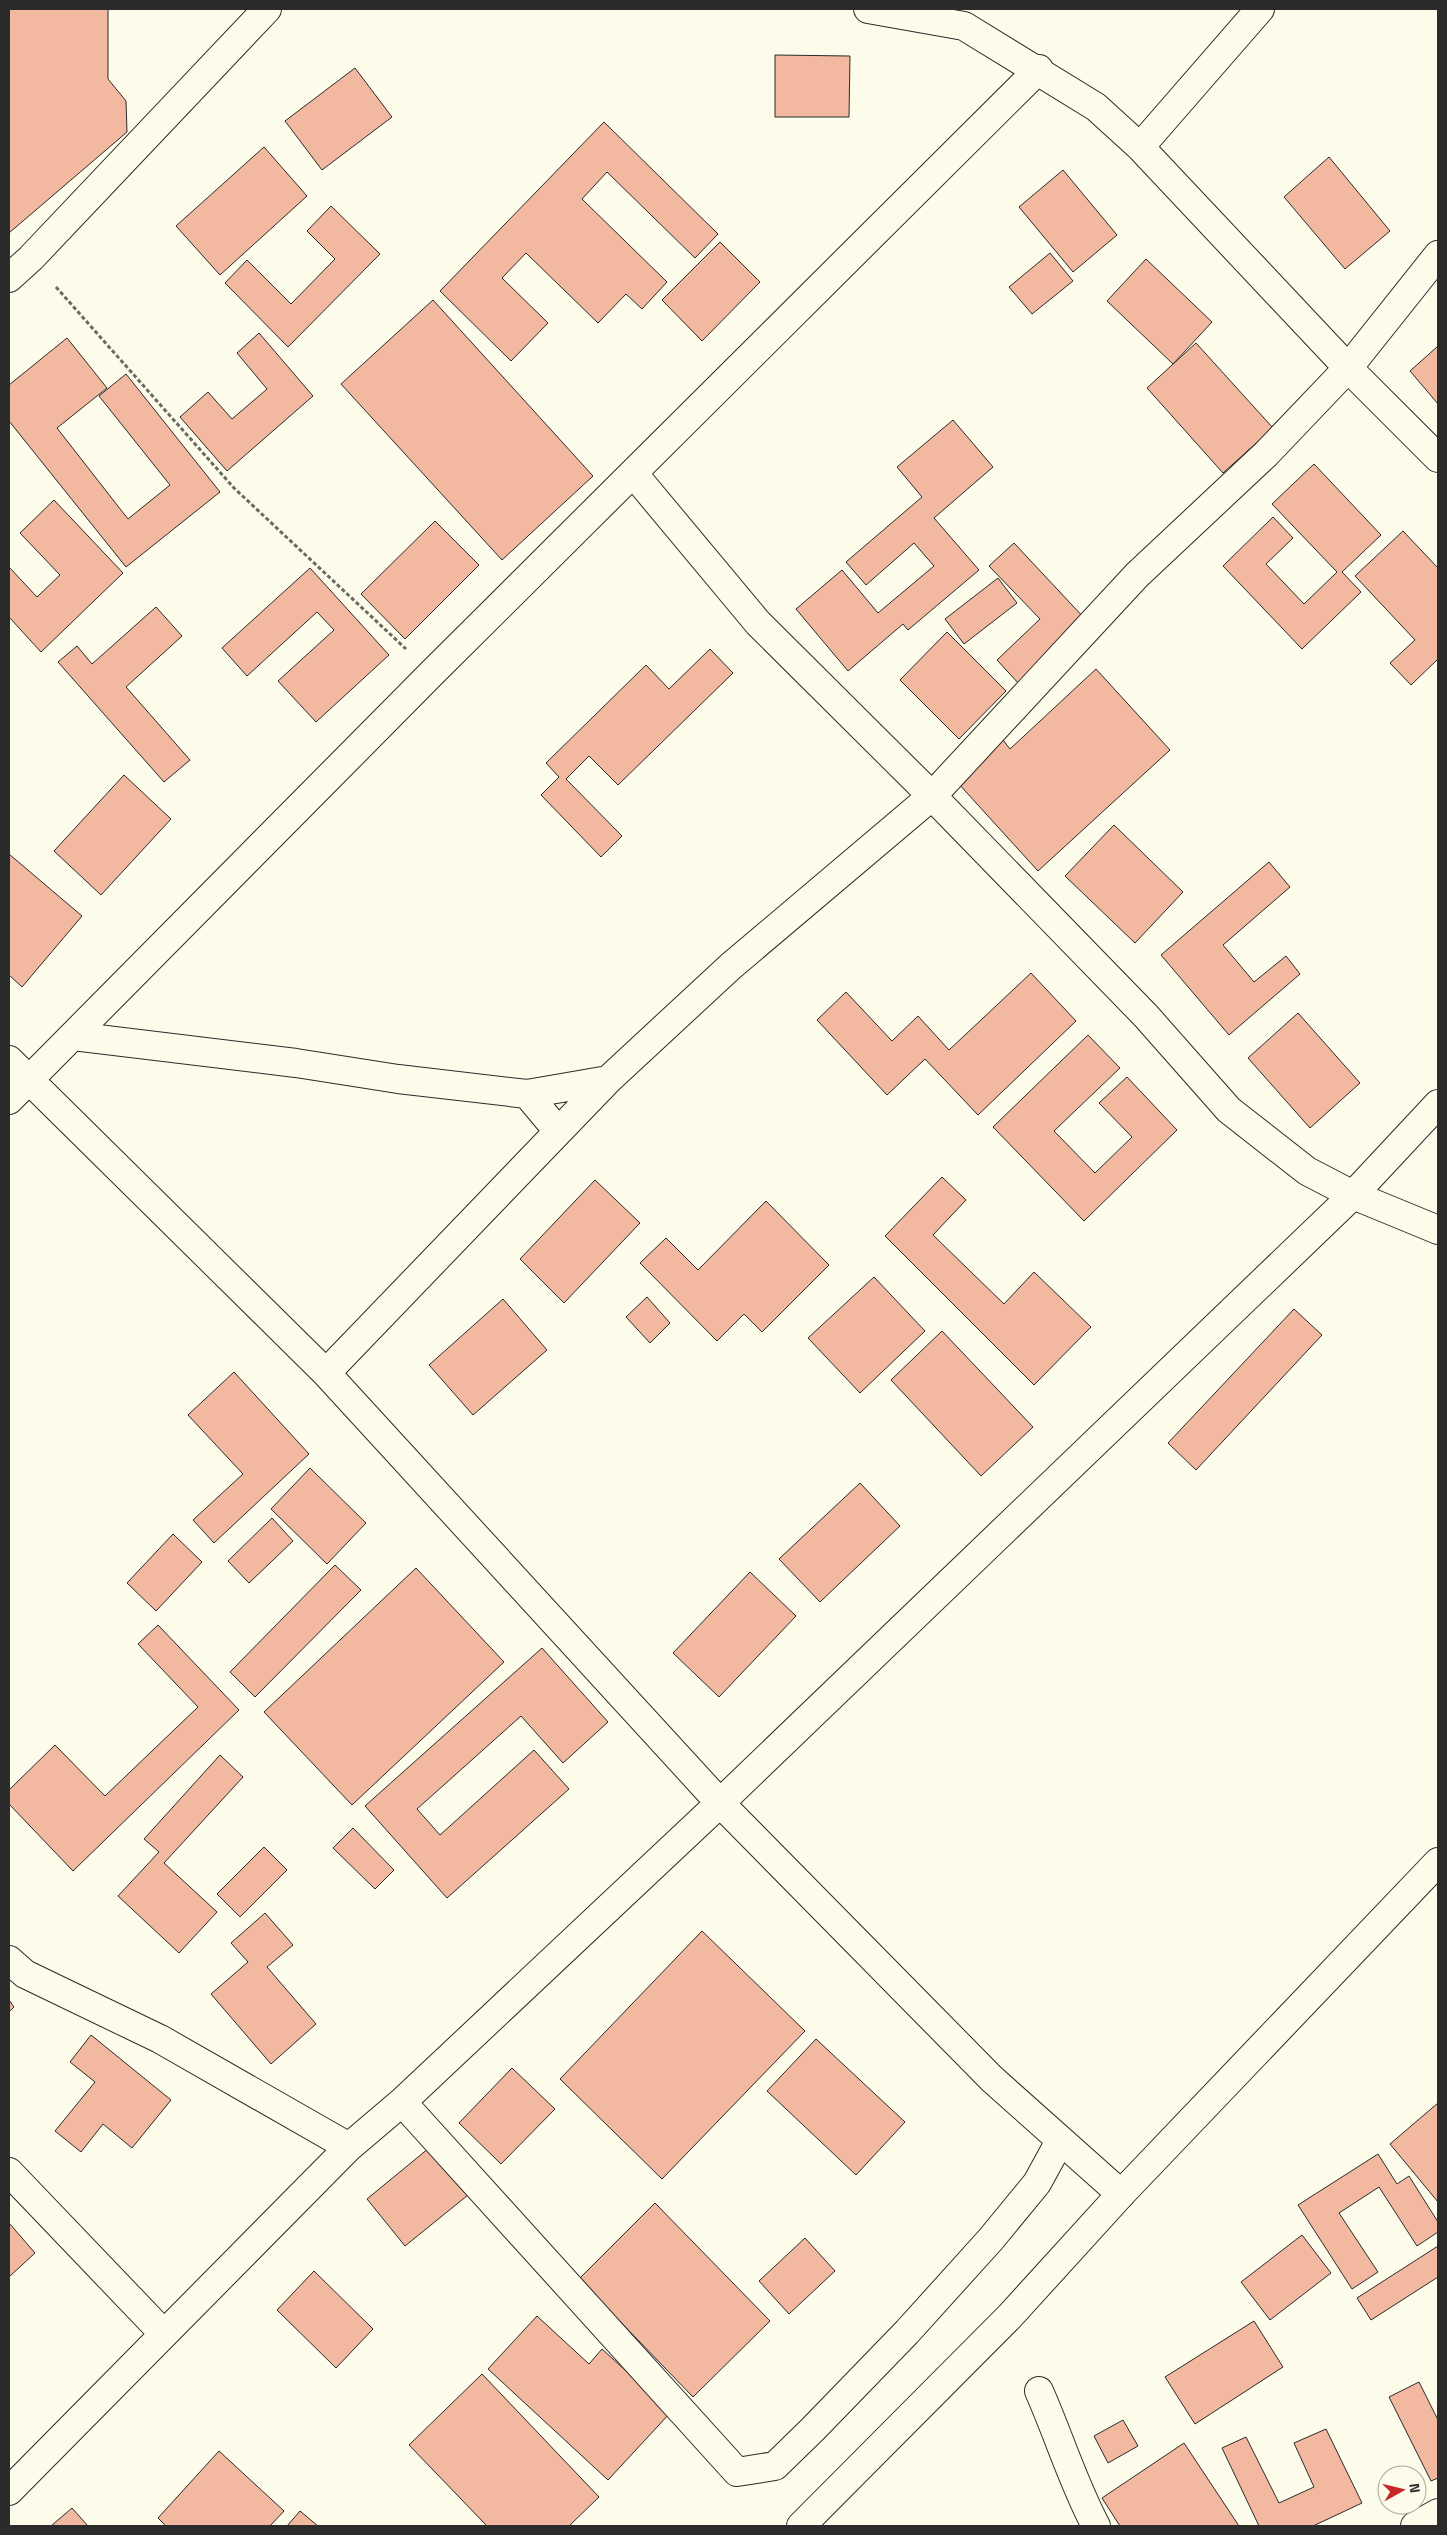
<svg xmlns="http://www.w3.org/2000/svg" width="1447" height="2535" font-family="'Titillium Web',sans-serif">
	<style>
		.building { fill: #f2b8a0; stroke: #2b2b2b }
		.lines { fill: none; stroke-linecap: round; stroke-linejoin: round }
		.minor-casing { stroke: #2b2b2b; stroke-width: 30 }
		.highway-casing { stroke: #2b2b2b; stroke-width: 30 }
		.path { stroke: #6a6964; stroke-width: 3; stroke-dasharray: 4 2.5; stroke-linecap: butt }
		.minor { stroke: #fdfbea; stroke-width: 28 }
		.highway { stroke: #fdfbea; stroke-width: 28 }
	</style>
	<rect width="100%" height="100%" fill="#fdfbea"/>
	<path class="building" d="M9,9H108V79L126,101L127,132L9,233Z
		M775,55L850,56L849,117H775Z
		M355,68L392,117L322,170L285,121Z
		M604,122L718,234L695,258L607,172L582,199L667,282L642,309L626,294L598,323L526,253L502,278L548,323L511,361L440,291Z
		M264,147L307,196L220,275L176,226Z
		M1329,157L1390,231L1345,269L1284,197Z
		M1063,170L1117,235L1073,272L1019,207Z
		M331,206L380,254L288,347L225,283L247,260L291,304L335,259L307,231Z
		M720,242L760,282L702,341L662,300Z
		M1050,253L1073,281L1032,314L1009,287Z
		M1146,259L1212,322L1173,364L1107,301Z
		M433,300L593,476L502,560L341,384Z
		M259,333L313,396L227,471L180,417L208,392L232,419L267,389L237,353Z
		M67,338L107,388L57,428L128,519L170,485L99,396L126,374L220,492L126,567L9,421V385Z
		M1196,343L1273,428L1223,473L1147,388Z
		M1438,346V404L1410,371Z
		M953,420L993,467L934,518L979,570L908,630L903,624L848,671L796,609L842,570L878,613L934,566L914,543L866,585L846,562L922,497L897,467Z
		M1314,464L1381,535L1342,572L1361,592L1302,649L1223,566L1273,517L1293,538L1266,564L1304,604L1337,572L1272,504Z
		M54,500L123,573L41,652L9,617V567L37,597L60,575L20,533Z
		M435,521L479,565L405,639L361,594Z
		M1403,531L1438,568V659L1411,685L1390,663L1415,640L1355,576Z
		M1014,543L1087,621L1019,684L997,660L1040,619L989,566Z
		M310,568L389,655L316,722L278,681L334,630L317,612L247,676L222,648Z
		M998,578L1017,603L964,644L945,619Z
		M156,607L182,636L126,687L190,760L164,782L58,662L77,646L92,664Z
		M947,632L1006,691L959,739L900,680Z
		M710,649L733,673L618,785L589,756L566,779L622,836L601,857L541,795L559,777L546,763L646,665L669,689Z
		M1096,669L1170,750L1038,871L957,782L1003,740L1010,749Z
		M124,775L171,819L101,895L54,851Z
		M1114,825L1183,892L1135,943L1065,876Z
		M9,854L82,916L22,987L9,975Z
		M1269,862L1290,887L1223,945L1254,982L1286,956L1300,974L1229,1035L1161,955Z
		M1031,973L1076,1021L978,1115L925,1059L887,1095L817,1020L846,992L892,1041L918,1016L949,1050Z
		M1298,1013L1360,1083L1310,1128L1248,1058Z
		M1088,1035L1120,1068L1054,1131L1095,1173L1132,1137L1099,1103L1127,1077L1177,1130L1084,1221L993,1127Z
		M942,1177L966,1200L933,1235L1004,1304L1034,1272L1091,1327L1034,1385L885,1236Z
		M595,1180L640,1223L564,1303L520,1259Z
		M766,1201L829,1265L762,1332L744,1314L717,1341L640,1263L666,1238L698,1270Z
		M874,1277L925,1331L860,1393L808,1338Z
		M647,1297L670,1323L650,1343L626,1317Z
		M503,1299L547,1350L473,1415L429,1365Z
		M1294,1309L1322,1335L1196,1470L1168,1443Z
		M942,1331L1033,1427L981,1476L891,1380Z
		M234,1372L309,1454L214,1543L193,1520L243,1474L188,1415Z
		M310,1468L366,1523L327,1564L271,1509Z
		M860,1483L900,1526L820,1602L779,1559Z
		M272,1518L293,1541L249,1583L228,1561Z
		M173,1534L202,1562L156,1611L127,1583Z
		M335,1565L361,1590L255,1697L230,1672Z
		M416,1568L504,1662L352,1805L264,1712Z
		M750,1572L796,1616L719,1697L673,1653Z
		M158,1625L239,1710L73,1871L9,1804V1790L55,1745L105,1796L198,1707L138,1644Z
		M542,1648L608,1722L563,1763L521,1716L417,1809L440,1835L534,1750L569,1789L447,1898L365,1806Z
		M220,1755L243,1777L164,1863L217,1912L179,1953L118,1896L159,1852L144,1839Z
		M353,1828L394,1870L375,1889L333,1848Z
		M264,1847L287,1870L240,1917L217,1894Z
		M265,1913L293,1945L267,1967L316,2024L271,2064L211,1994L248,1962L231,1943Z
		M702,1931L805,2031L662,2179L560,2079Z
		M9,2000L14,2007L9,2012Z
		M91,2035L171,2100L132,2148L103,2124L81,2152L55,2131L95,2082L70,2062Z
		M816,2039L905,2122L856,2175L767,2091Z
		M512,2068L555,2109L501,2164L459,2123Z
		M1438,2103V2202L1390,2144Z
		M429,2148L468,2195L405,2246L367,2199Z
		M1378,2154L1397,2184L1409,2176L1438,2222V2232L1417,2246L1379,2187L1339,2213L1378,2272L1352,2289L1298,2205Z
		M655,2203L770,2321L693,2397L579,2279Z
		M9,2223L35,2253L9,2277Z
		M1302,2235L1331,2273L1270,2320L1241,2282Z
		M805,2238L835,2271L789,2314L759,2281Z
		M1438,2246V2277L1371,2320L1357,2298Z
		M314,2271L373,2329L336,2368L277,2310Z
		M537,2316L589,2364L602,2349L671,2412L608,2480L488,2369Z
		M1254,2321L1283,2367L1195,2424L1165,2377Z
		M482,2374L599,2497L569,2526H487L409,2445Z
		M1419,2382L1438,2420V2478L1431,2481L1389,2397Z
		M1123,2420L1138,2446L1108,2463L1094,2436Z
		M1326,2429L1362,2503L1313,2526H1259L1222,2448L1246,2437L1279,2503L1314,2487L1294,2443Z
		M1184,2443L1239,2526H1120L1102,2498Z
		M219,2451L284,2511L270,2526H166L158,2518Z
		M72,2508L88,2526H51Z
		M300,2511L318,2526H287Z"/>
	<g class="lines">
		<defs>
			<path id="minor" d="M868,9L964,26L1096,107L1140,147L1348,368L1438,458
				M1140,147L1260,9
				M9,278L31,258L267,9
				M633,473L758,623L932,796L1146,1016L1229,1110L1307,1171L1353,1195L1438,1230
				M73,1036L296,1063L398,1079L527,1094L608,1080
				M9,1060L326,1373L720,1803L992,2079L1121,2194
				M527,1094L558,1131
				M9,1100L432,673L1039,69
				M326,1373L608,1080L731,966L932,796L1137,575L1266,454L1348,368L1438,255
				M9,1960L25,1974L160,2039L349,2147
				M402,2102L737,2472L775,2466L813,2429L907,2332L991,2239L1037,2183L1060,2141
				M9,2172L164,2334
				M1039,2391C1059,2436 1073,2483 1096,2526
				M9,2491L349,2147L402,2102L720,1803L1353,1195L1438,1104
				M1415,2526L1438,2513"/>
			<path id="highway" d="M801,2526L1010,2316L1121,2194L1438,1862"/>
		</defs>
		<use href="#minor" class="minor-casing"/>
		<use href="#highway" class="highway-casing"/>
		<path class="path" d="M56,287L234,488L406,649"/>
		<use href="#minor" class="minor"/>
		<use href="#highway" class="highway"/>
	</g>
	<rect width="1447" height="2535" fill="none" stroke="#2b2b2b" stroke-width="20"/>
	<g transform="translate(1402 2490) rotate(82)"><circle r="24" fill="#fdfbea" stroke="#a9a89e"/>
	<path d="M0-4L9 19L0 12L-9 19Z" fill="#c62828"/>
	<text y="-8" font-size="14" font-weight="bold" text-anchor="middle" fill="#2b2b2b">N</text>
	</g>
</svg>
